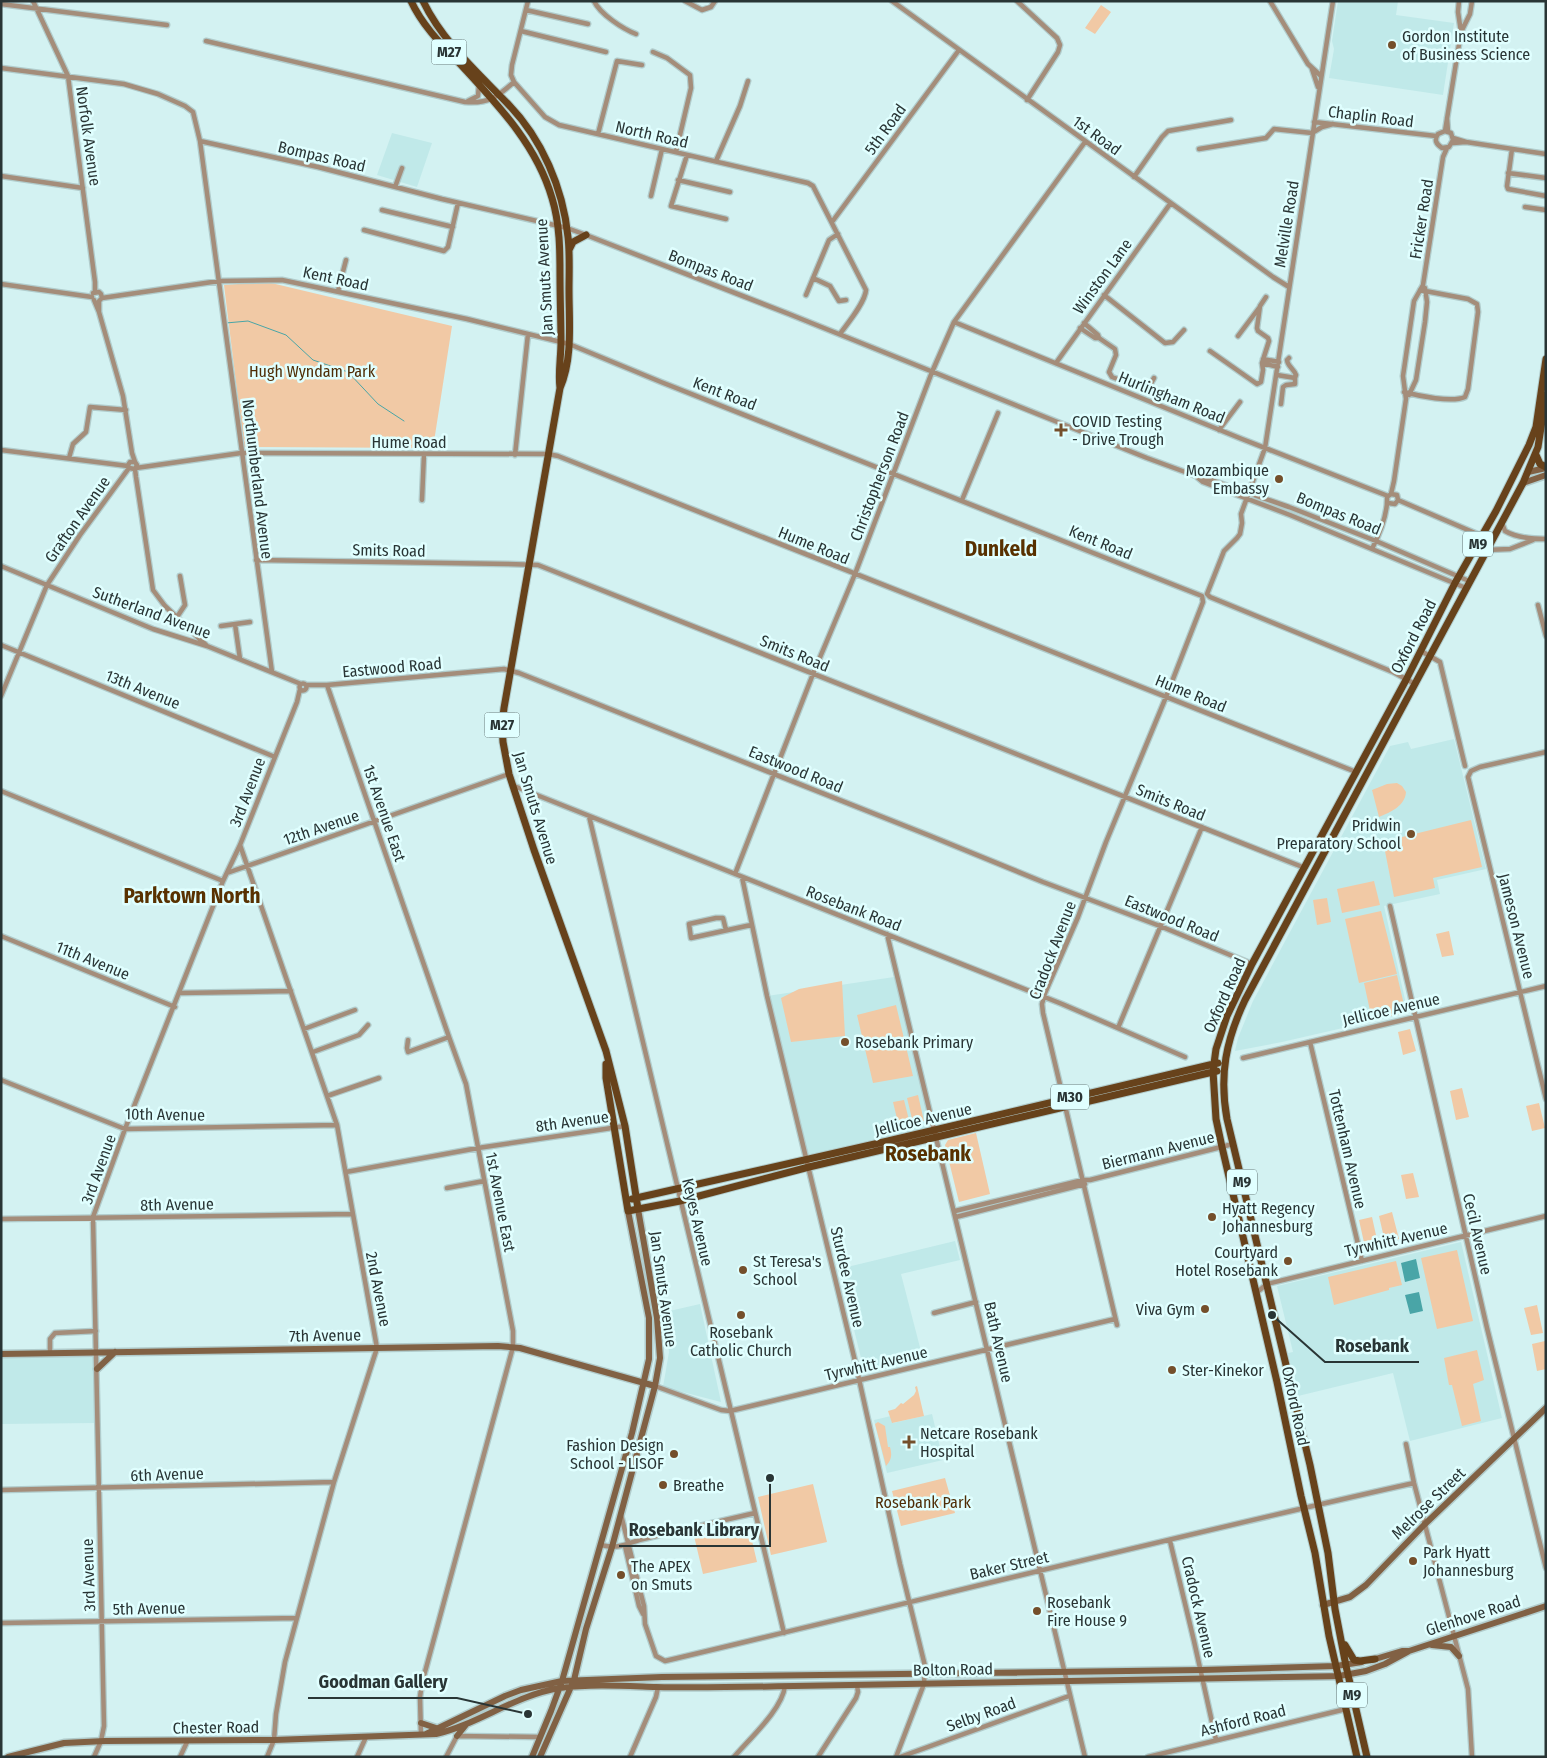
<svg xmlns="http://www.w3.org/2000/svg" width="1547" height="1758" font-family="'Fira Sans Condensed',sans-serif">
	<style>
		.built { fill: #c0e9e9 }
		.green { fill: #f1c9a5 }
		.water { fill: #49a5a7 }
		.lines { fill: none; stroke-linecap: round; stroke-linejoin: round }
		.stream { stroke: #49a5a7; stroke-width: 1 }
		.street-casing { stroke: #b1cccc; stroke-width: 7 }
		.secondary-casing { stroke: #b1cccc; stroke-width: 9 }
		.primary-casing { stroke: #b1cccc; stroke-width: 9 }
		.street { stroke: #a48d7a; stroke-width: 4.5 }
		.secondary { stroke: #816144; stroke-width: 6 }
		.primary { stroke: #67421b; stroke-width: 7 }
		.poi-dot { fill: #744f2b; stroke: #e0ffff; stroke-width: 2 }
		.labels { text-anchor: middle; stroke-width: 5; stroke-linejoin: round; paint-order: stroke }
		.shield { fill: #e0ffff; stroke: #607272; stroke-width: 1 }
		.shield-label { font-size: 15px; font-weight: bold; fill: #293535 }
		.poi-label { font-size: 16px; fill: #293535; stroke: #e0ffff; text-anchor: start }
		.street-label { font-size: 16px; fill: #293535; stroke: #e0ffff }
		.park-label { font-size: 16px; fill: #4f2d06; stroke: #e0ffff }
		.district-label { font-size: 21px; font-weight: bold; fill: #583101; stroke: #e0ffff }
		.leader { fill: none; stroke: #293535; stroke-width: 2 }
		.callout-dot { fill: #293535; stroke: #e0ffff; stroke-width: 2 }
		.callout-label { font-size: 18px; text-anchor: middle; font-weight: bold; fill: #293535; stroke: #e0ffff; stroke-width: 5; stroke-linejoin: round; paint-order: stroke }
	</style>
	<rect width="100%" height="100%" fill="#d3f2f2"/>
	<path class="built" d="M1338,1H1398L1396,15L1454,23L1443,95L1329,78L1334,49L1332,41Z
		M392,133L432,143L417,187L377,175Z
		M1454,739L1486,869L1437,880L1440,894L1384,906L1408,1013L1282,1042L1235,1051L1238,1038L1253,1001L1390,746L1408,742L1411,749Z
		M894,977L935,1131L807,1160L767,996Z
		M955,1241L960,1260L901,1274L923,1359L865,1374L839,1269Z
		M1461,1242L1502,1418L1410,1441L1393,1373L1298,1396L1288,1353L1293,1352L1277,1286Z
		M700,1304L721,1402L663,1387L669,1352L665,1312Z
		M95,1355L96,1423L1,1424V1358Z
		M932,1414L943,1460L887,1473L874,1420L891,1416L893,1423Z"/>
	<path class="green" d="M1101,5L1111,12L1095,34L1085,28Z
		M267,282L452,326L433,448L244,447L224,285Z
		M1397,783L1402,786L1406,792C1405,806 1391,812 1379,817L1372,790L1387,784Z
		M1471,820L1482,867L1433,878L1435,888L1394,897L1384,846L1386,841Z
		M1374,881L1380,905L1342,913L1337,889Z
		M1327,898L1331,922L1317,925L1313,900Z
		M1381,911L1397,974L1359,983L1345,919Z
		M1449,931L1454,955L1442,957L1436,934Z
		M1397,975L1406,1013L1372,1020L1364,983Z
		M842,981L845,1036L791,1042L781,998L799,989Z
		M896,1005L913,1076L873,1083L857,1015Z
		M1410,1029L1416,1051L1403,1055L1398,1032Z
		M1462,1088L1469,1117L1456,1120L1450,1091Z
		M918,1095L924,1121L913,1123L907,1098Z
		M904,1100L910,1124L899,1127L893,1102Z
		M1539,1103L1545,1128L1532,1131L1526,1106Z
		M976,1133L990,1194L959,1202L945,1145L948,1140Z
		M1413,1173L1419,1197L1406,1199L1401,1175Z
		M1392,1212L1399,1239L1385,1242L1379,1216Z
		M1372,1217L1378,1244L1365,1247L1359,1220Z
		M1457,1250L1473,1321L1437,1329L1421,1258Z
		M1396,1261L1402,1285L1389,1288V1290L1334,1305L1328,1277Z
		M1537,1305L1543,1333L1531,1335L1524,1308Z
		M1545,1341L1546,1369L1537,1371L1532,1344Z
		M1477,1350L1484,1380L1473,1384L1481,1421L1462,1426L1452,1385H1449L1444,1358Z
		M917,1386L924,1416L892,1423L888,1411L895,1409L901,1403L903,1404L914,1395L916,1391L915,1387Z
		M878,1422L885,1426L888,1447H890C892,1454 892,1460 886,1466L875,1424Z
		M945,1478L955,1513L901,1526L892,1491Z
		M813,1484L827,1542L771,1555L758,1497Z
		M748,1524L757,1562L703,1574L694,1536Z"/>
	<path class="water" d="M1416,1259L1420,1278L1405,1282L1401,1263Z
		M1419,1292L1423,1311L1410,1314L1405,1295Z"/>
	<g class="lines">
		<path class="stream" d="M226,323L248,321L286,335L313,360L348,372L378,404L404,421"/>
		<defs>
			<path id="street" d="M33,1L68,76L95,282V292
				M528,1L512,65L511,75L514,82L545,117L559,125L808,183L813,186L866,290C865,303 847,324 840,334
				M594,1C600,14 623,29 636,34
				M685,1L702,10L711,7L715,1
				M892,1L1273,277L1289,287
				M1017,1L1057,38L1060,45L1058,52L1027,100
				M1270,1L1308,64L1321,76
				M1333,1L1265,448L1241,514L1242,523L1240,534L1237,538L1224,551L1207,594L1210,597L1393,672L1415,684
				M1,4L167,25
				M526,10L588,24
				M521,31L606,52
				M1461,32L1470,14L1472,1
				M206,41L465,102C489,104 497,97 514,82
				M653,52L667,58L690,75L691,88L676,152
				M1,68L124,84L158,94L185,106L193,112L200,141C224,318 247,495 272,672
				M1312,69L1318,87
				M468,101L478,96L479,85
				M1447,118L1448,132
				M1314,122L1436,136
				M1445,131L1461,32L1458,12L1459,1
				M598,134L617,61L642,65
				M1453,138L1466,142
				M200,141L318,167L442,199L567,228L586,235L789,314L1147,458L1196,476L1205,478L1289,507L1376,541L1469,581
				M1453,143L1466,142L1546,154
				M1442,148L1449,147L1453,140L1451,133L1445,131
				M1442,148C1436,144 1434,140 1438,134L1445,131
				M1199,149L1266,138L1274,129L1312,133L1322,127L1333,124
				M1512,149L1507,186L1508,189L1546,196
				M687,155L671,206L726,219
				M716,161L740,106L748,81
				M1508,173L1546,178
				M1,176L83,188
				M1134,177L1162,137L1168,131L1231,120
				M678,180L730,192
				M395,187L402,168
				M651,196L662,149
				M1525,207L1546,210
				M382,210L453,227
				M832,222L959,50
				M364,230L444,251L448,247L458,203
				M813,278L830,286L839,301L846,300
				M1,284L92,297
				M338,291L346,260
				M93,293L99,292L101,294L102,298L99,301V312
				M806,295L829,240L838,234
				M1104,295L1165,343L1173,342L1184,330
				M102,298L219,281L282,280L467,319L569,344L661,382L1202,596L1203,602L1166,697L1106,842L1078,917L1045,993L1042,1004L1043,1013L1117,1325
				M94,300L99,312L123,396L132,453L135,462
				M954,322L1242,439L1388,496
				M1084,323L1098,335L1099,338
				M1080,328L1095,338H1099L1115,349L1116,355L1109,372L1112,377L1147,390L1154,378
				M1238,336L1259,308
				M1210,351L1257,384L1261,382L1263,370L1262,363L1269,341L1268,338L1258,331L1257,328L1260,306L1266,297
				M1289,358L1287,360C1288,367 1294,369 1296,375L1295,378
				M1263,359L1279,362
				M1056,363L1170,204
				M1262,363L1278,367
				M1277,375L1295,378V384L1286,385L1283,387L1281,404
				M1404,392C1419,396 1452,403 1465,397L1468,389L1478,312L1477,304L1468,299L1420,290
				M1409,395L1416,380L1425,322L1427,302L1425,288
				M1219,430L1240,402
				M1,450L128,466
				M515,455L528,334
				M69,458L73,444L86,432L90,407L126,410
				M136,468L241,453L548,454L558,456L1356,772
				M135,469L129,468L128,465L130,462H135L137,465L135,469L136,477L153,590L165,606L206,645
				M1197,477L1203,482L1290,515L1466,588
				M422,500L424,454
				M962,500L998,413
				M1398,500L1482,536
				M1388,503L1395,504L1398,500L1397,495L1391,494
				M1502,523L1505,531C1517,538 1531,539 1546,539
				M1372,549C1380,533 1388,514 1387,497L1391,494L1394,481L1406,399L1403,376L1414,301L1423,285L1443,157L1447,148
				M1486,550L1510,549L1533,540
				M256,560L508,564L538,565L1305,868
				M1,566L153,629L207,646L301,684
				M1538,605L1546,636
				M177,617L185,605L180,576
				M235,624L240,659
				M221,626L250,622
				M1,645L275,757
				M1421,651L1440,662L1465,766
				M299.5 687a3.5 3.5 0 1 1 7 0a3.5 3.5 0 1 1-7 0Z
				M306,685H327L504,669L519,673L928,835L1043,882L1160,926L1252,964
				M327,685L449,1037L466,1084L513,1331V1347L422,1683L420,1697L421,1735
				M1,696L47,585L80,535L129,468
				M1546,752L1480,767L1471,771L1468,777L1546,1099
				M514,786L1062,1004L1185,1057
				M1,791L223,881
				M589,816L784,1633
				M240,845L337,1125L377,1348L334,1482L285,1662L276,1714L274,1740L267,1757
				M227,873L509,774
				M735,874L813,674L855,574L932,372L954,322L1085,142
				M742,877L767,996L855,1361L900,1564L925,1666L924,1684L896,1757
				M1390,906L1487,1328L1546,1568
				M726,930L723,918H716L689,924L691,938L751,925
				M887,934L1085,1757
				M1,936L175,1007
				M180,993L291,991
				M1118,1028L1202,827
				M304,1029L355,1010
				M408,1040L407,1048L408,1052L449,1037
				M1310,1042L1362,1261
				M313,1052L359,1035L368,1025
				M1243,1058L1546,986
				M1,1080L125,1129L337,1125
				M327,1096L379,1078
				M346,1172L478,1148L625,1126
				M447,1188L484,1181
				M955,1211L1083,1180H1090L1233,1144
				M956,1217L1085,1184
				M1,1219L353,1214
				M1256,1293L1267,1284L1546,1216
				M934,1313L976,1302
				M50,1353V1339L55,1333L96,1331
				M655,1386L721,1410L730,1411L1115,1319
				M1406,1444L1414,1483L1468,1689L1472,1757
				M1,1490L334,1482
				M621,1515L644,1606L645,1624L656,1656L665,1661C914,1602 1163,1539 1414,1483
				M1170,1541L1194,1641L1216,1740
				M601,1545C618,1549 624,1545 639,1540L755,1513
				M625,1546L639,1606L643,1614
				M1,1623L297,1618
				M94,1757L101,1741L104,1726L93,1217L125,1129L223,881L240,845L297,702L300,689
				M180,1757L187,1742
				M357,1757L366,1737
				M446,1757L457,1736L540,1737
				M630,1757L656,1697L658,1687
				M734,1757C749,1739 782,1710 785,1686
				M818,1757L856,1698L858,1692L857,1685
				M900,1757L1069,1696
				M1148,1757L1346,1709"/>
			<path id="secondary" d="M1528,472L1546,468
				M1523,483L1546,475
				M1,1354L498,1346L520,1348L655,1386
				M97,1369L115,1352
				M1323,1605L1350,1597L1366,1585L1424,1525L1546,1408
				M1432,1645L1451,1647L1459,1656
				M1372,1660L1402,1651H1408
				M421,1723L436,1728
				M426,1734L505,1696L521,1690L562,1681L662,1677L1201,1670L1336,1666L1362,1662
				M457,1736L465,1726
				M8,1757L64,1743L105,1741L274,1740L436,1734C479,1724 515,1695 560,1688C592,1684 624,1686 656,1687C702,1688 748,1687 794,1686C975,1683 1157,1679 1339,1676L1366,1671L1385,1664L1409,1651L1546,1606
				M532,1757L551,1711L562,1681L632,1433L649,1359V1318L628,1211
				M540,1757L574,1680L586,1629L612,1547L655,1386L660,1358L657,1318L638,1209"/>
			<path id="primary" d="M411,1C423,27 444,47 463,67C499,106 537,146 552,198C560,224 560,251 560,277C560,299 561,321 561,342C561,357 558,373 560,388
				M423,1C442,41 478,73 508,104C542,139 563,188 568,237C570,254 569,273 569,290C569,322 573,358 560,388L504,708L502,725L503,742L509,774L534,850L606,1051L625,1126L638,1209
				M569,250L573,242L586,235
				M1536,455L1540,464L1546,467
				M606,1064V1078L628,1211L680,1201L809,1167L1217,1071
				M632,1199L888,1141L1218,1063
				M1345,1645L1354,1660L1360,1661L1375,1659
				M1357,1757L1329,1636L1315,1553L1301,1496L1277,1382L1222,1147L1216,1119L1213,1071L1216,1049L1227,1016L1252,964L1406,680L1455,583L1496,511L1529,445L1536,427L1546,359
				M1367,1757L1346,1666L1335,1609L1328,1553L1310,1465L1227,1119C1219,1075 1226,1040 1245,1000L1523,483L1538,447L1546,395"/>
		</defs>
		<use href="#street" class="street-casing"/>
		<use href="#secondary" class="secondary-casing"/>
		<use href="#primary" class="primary-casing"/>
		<use href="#street" class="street"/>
		<use href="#secondary" class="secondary"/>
		<use href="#primary" class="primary"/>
	</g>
	<g class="poi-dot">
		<circle cx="1392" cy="45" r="5"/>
		<path d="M1058.5 422.5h5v5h5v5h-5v5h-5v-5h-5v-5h5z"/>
		<circle cx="1279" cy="479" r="5"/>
		<circle cx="1411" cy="834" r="5"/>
		<circle cx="845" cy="1042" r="5"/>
		<circle cx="1212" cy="1217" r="5"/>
		<circle cx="1288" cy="1261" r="5"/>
		<circle cx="743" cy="1270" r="5"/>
		<circle cx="1205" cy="1309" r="5"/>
		<circle cx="741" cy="1315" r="5"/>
		<circle cx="1172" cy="1370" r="5"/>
		<path d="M906.5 1434.5h5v5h5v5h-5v5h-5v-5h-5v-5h5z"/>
		<circle cx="674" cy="1454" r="5"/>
		<circle cx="663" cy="1485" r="5"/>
		<circle cx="1413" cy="1561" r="5"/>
		<circle cx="621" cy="1575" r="5"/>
		<circle cx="1037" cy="1611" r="5"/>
	</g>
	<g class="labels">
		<g class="shield">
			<rect x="431.5" y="39.5" width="35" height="25" rx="4"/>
			<rect x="1463" y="531.5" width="30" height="25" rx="4"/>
			<rect x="484.5" y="712.5" width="35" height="25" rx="4"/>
			<rect x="1051" y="1084.5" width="38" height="25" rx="4"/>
			<rect x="1227" y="1169.5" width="30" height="25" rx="4"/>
			<rect x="1337" y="1682.5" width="30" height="25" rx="4"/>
		</g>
		<g class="shield-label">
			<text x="449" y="57">M27</text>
			<text x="1478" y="549">M9</text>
			<text x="502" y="730">M27</text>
			<text x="1070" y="1102">M30</text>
			<text x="1242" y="1187">M9</text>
			<text x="1352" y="1700">M9</text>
		</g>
		<g class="poi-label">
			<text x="1402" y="42">Gordon Institute<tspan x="1402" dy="18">of Business Science</tspan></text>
			<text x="1072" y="427">COVID Testing<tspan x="1072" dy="18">- Drive Trough</tspan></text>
			<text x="1269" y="476" text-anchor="end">Mozambique<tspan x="1269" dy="18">Embassy</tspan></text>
			<text x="1401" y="831" text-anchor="end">Pridwin<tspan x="1401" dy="18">Preparatory School</tspan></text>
			<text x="855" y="1048">Rosebank Primary</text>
			<text x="1222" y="1214">Hyatt Regency<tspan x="1222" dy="18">Johannesburg</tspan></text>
			<text x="1278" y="1258" text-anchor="end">Courtyard<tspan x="1278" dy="18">Hotel Rosebank</tspan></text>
			<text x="753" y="1267">St Teresa's<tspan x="753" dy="18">School</tspan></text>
			<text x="1195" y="1315" text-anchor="end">Viva Gym</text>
			<text x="741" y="1338" text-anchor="middle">Rosebank<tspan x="741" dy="18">Catholic Church</tspan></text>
			<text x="1182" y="1376">Ster-Kinekor</text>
			<text x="920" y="1439">Netcare Rosebank<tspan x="920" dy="18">Hospital</tspan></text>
			<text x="664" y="1451" text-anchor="end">Fashion Design<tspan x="664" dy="18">School - LISOF</tspan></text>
			<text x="673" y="1491">Breathe</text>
			<text x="1423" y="1558">Park Hyatt<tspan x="1423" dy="18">Johannesburg</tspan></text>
			<text x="631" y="1572">The APEX<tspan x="631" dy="18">on Smuts</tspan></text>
			<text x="1047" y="1608">Rosebank<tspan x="1047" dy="18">Fire House 9</tspan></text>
		</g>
		<g class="street-label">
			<text transform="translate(1371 116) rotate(7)" y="6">Chaplin Road</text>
			<text transform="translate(885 129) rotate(-54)" y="6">5th Road</text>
			<text transform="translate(652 134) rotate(13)" y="6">North Road</text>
			<text transform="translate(1097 135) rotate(36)" y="6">1st Road</text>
			<text transform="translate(89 136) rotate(82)" y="6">Norfolk Avenue</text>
			<text transform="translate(322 156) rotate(13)" y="6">Bompas Road</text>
			<text transform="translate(1421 219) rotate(-81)" y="6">Fricker Road</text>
			<text transform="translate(1286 224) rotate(-81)" y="6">Melville Road</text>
			<text transform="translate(711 270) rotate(21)" y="6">Bompas Road</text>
			<text transform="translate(1102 276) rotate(-54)" y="6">Winston Lane</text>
			<text transform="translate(544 277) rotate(-93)" y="6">Jan Smuts Avenue</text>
			<text transform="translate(336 278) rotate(12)" y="6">Kent Road</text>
			<text transform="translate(725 393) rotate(21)" y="6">Kent Road</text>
			<text transform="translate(1172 397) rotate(22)" y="6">Hurlingham Road</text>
			<text x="409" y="448">Hume Road</text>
			<text transform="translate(879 476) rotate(-69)" y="6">Christopherson Road</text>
			<text transform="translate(258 479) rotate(83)" y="6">Northumberland Avenue</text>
			<text transform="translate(1339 513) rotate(22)" y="6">Bompas Road</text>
			<text transform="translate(77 519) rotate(-55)" y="6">Grafton Avenue</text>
			<text transform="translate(1101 542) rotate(22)" y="6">Kent Road</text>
			<text transform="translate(814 545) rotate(22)" y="6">Hume Road</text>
			<text transform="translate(389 550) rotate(1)" y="6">Smits Road</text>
			<text transform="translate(152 612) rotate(20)" y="6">Sutherland Avenue</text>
			<text transform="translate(1413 636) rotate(-63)" y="6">Oxford Road</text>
			<text transform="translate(795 653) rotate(22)" y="6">Smits Road</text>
			<text transform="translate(392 667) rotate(-5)" y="6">Eastwood Road</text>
			<text transform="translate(143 689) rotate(22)" y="6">13th Avenue</text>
			<text transform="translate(1191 693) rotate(22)" y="6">Hume Road</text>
			<text transform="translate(796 769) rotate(22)" y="6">Eastwood Road</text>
			<text transform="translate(247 792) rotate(-69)" y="6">3rd Avenue</text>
			<text transform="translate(1171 802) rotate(22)" y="6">Smits Road</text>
			<text transform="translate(536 808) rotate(73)" y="6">Jan Smuts Avenue</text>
			<text transform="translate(385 813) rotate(71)" y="6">1st Avenue East</text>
			<text transform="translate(321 827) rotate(-19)" y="6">12th Avenue</text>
			<text transform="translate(854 908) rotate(21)" y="6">Rosebank Road</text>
			<text transform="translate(1172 918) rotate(22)" y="6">Eastwood Road</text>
			<text transform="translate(1517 926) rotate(76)" y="6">Jameson Avenue</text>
			<text transform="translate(1052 950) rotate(-69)" y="6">Cradock Avenue</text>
			<text transform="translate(93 960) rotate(22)" y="6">11th Avenue</text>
			<text transform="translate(1224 995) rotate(-66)" y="6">Oxford Road</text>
			<text transform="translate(1391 1009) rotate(-13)" y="6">Jellicoe Avenue</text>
			<text transform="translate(165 1114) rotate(1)" y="6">10th Avenue</text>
			<text transform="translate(923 1119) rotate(-13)" y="6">Jellicoe Avenue</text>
			<text transform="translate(572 1121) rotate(-8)" y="6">8th Avenue</text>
			<text transform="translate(1348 1149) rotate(77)" y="6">Tottenham Avenue</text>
			<text transform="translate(1158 1150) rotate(-14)" y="6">Biermann Avenue</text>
			<text transform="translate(98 1169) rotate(-70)" y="6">3rd Avenue</text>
			<text transform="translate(501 1202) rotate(79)" y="6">1st Avenue East</text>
			<text transform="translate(177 1204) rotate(-1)" y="6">8th Avenue</text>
			<text transform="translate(698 1222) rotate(77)" y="6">Keyes Avenue</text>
			<text transform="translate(1478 1234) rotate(77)" y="6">Cecil Avenue</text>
			<text transform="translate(1396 1239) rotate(-13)" y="6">Tyrwhitt Avenue</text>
			<text transform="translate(848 1277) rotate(77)" y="6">Sturdee Avenue</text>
			<text transform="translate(379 1289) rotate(79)" y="6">2nd Avenue</text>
			<text transform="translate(664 1289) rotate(82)" y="6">Jan Smuts Avenue</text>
			<text transform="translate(325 1335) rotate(-1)" y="6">7th Avenue</text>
			<text transform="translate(999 1342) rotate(77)" y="6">Bath Avenue</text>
			<text transform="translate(876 1363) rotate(-13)" y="6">Tyrwhitt Avenue</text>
			<text transform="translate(1296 1406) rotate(78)" y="6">Oxford Road</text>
			<text transform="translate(167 1474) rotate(-2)" y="6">6th Avenue</text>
			<text transform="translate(1428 1503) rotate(-44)" y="6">Melrose Street</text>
			<text transform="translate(1009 1565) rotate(-13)" y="6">Baker Street</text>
			<text transform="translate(88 1575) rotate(-92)" y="6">3rd Avenue</text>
			<text transform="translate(1199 1607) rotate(77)" y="6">Cradock Avenue</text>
			<text transform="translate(149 1608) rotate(-1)" y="6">5th Avenue</text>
			<text transform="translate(1473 1615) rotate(-18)" y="6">Glenhove Road</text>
			<text transform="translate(953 1669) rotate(-1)" y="6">Bolton Road</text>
			<text transform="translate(981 1714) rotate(-20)" y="6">Selby Road</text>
			<text transform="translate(1243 1720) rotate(-14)" y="6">Ashford Road</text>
			<text transform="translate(216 1727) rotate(-1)" y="6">Chester Road</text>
		</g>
		<g class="park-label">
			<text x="312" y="377">Hugh Wyndam Park</text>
			<text x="923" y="1508">Rosebank Park</text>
		</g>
		<g class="district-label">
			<text x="1001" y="556">Dunkeld</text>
			<text x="192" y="903">Parktown North</text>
			<text x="928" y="1161">Rosebank</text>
		</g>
	</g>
	<path class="leader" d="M1272 1315L1325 1362H1419M770 1478L770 1546H619M528 1714L457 1698H308"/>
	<g class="callout-dot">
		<circle cx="1272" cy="1315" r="5"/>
		<circle cx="770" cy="1478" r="5"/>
		<circle cx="528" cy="1714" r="5"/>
	</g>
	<g class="callout-label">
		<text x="1372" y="1352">Rosebank</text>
		<text x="694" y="1536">Rosebank Library</text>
		<text x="383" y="1688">Goodman Gallery</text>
	</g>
	<rect width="1547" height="1758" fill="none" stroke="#293535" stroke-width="5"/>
</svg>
